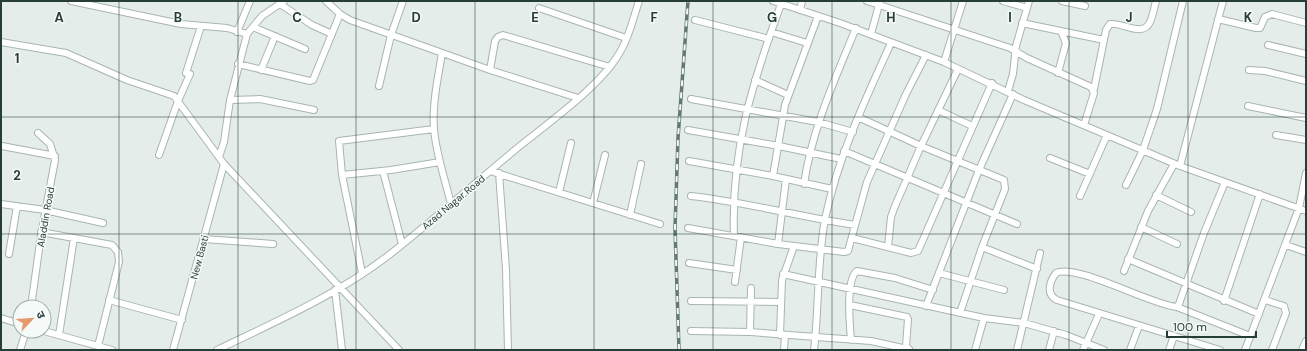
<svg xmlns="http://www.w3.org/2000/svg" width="1307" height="351" font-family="'DM Sans','Noto Sans Devanagari',sans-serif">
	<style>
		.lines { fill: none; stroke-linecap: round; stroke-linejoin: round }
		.minor-casing { stroke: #a8b5b2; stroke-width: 8 }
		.minor { stroke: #fff; stroke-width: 6 }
		.rail-casing { stroke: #617875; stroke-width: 3.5 }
		.rail { stroke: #f5f9f8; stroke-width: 2; stroke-dasharray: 6; stroke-linecap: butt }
		.grid { fill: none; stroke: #263d3a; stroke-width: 1; stroke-opacity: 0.55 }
		.labels { text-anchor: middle; stroke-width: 3; stroke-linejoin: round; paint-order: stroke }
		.street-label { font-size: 10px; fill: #263d3a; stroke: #f5f9f8 }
		.grid-label { font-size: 13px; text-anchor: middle; font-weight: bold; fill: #263d3a; stroke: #f5f9f8; stroke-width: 3; stroke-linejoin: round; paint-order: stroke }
	</style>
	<rect width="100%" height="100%" fill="#e5edea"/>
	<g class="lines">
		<defs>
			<path id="minor" d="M71,1L181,24L227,28L247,34
				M326,1L340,14L350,20L490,70L578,98
				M773,1L840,23L944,62L1024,100L1180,166L1306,211
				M867,1L1010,48L1027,58L1091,87L1094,93L1084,125
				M1003,1L1027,8
				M1062,1L1085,6
				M280,4L312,25L332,34
				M539,8L626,38
				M800,10L802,1
				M1218,19L1256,28H1260L1265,17L1272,14L1306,23
				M695,20L769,39
				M1022,23L1104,40
				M253,27L305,49
				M237,32L250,1
				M771,32L807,43
				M871,34L880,1
				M1,42L66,53L127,80L174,96L224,164L399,350
				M1268,45L1306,54
				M442,53C438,78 432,104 434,129C436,154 445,179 451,204
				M944,62L963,1
				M238,64L310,81L313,80L340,14
				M261,70L275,36
				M490,70L495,41L498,37L503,35L610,67
				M1249,70L1265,71L1306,81
				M186,73L201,26
				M1058,73L1066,43L1061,31
				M755,80L788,95
				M379,86L391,35L403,1
				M1094,89L1106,30L1110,24C1122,22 1143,38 1150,22C1153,16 1154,8 1156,1
				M1008,91L1013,74L1016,46L1029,1
				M691,99L818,122L853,132
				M230,100L260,99L314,110
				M1248,106L1306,118
				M938,110L972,126
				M858,117L921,146L1004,180L1005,189L982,247L960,313
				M688,130L779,146L841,159
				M1276,135L1306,140
				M2,146L55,156
				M844,151L1017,224
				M159,155L178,101L190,74
				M219,157L224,142L230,100L247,34L262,16L284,1
				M1050,158L1090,174
				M689,161L773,176L832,189
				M1180,166L1223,1
				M383,171L402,244
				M490,171L660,224
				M499,173L506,269L508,350
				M342,175L391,170L440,162
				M773,176L785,105L818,16
				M804,184C812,129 835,79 856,28
				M1126,185L1143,150L1157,109L1183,1
				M559,192L571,143
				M1156,195L1191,212
				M691,196C746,202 800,217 855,225
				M1080,196L1107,135
				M593,203L605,155
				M1,204L45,210L103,223
				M630,215L641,164
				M1141,227L1177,244
				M688,228L778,244L844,252L848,251L867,182L906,94L926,55
				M41,232L112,245L118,252L119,262L98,346
				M734,236C731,149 752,84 781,4
				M852,238L911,253L918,251L992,83
				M204,239L273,244
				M778,244L786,179
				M1286,245L1306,252
				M888,247L891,217L895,206L921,146L958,69
				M982,247L1037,269
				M9,254L17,206
				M1128,259L1259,314
				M689,263L737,270
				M1124,271L1148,211L1174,164
				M362,273L342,175L339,141L434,129
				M939,273L1004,290
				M783,274L984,318L1024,323L1066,335L1104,350
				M735,282L741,237
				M335,290L342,350
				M109,300L182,320
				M1265,300L1284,306L1286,313L1272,350
				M691,301L781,302
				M1224,301L1260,194
				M850,305L907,317L908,319L906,346L909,349
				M926,306L979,170L1013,94
				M31,307L41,235L55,160L50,144L38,133
				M1177,307L1250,336
				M1,318L20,324
				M44,331L112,350
				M691,331L750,332L871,341L907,349
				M750,332L751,288
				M59,335L74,238
				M780,335L782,280L794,246
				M851,340C850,326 845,280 857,271L895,278L933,290
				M20,350L26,331
				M173,350L224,164
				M217,350C275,322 337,295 389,255C434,220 477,181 521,145C551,121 597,88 617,57C628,41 633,19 639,1
				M784,350L785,335
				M814,350C819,307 817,262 825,219C838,157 865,100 891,43
				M975,350L984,318
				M1017,350L1040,253
				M1049,350L1054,331
				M1083,350L1099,314
				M1130,350L1139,326
				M1169,350L1174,336
				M1220,350L1057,300C1045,294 1050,281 1056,273C1076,263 1151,305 1177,307L1179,304L1204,233L1225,182
				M1245,350L1299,208L1306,173
				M1302,350L1306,341"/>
		</defs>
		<use href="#minor" class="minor-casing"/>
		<use href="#minor" class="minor"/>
		<defs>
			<path id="rail" d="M679,350L675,228L678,138L688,1"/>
		</defs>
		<use href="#rail" class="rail-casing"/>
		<use href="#rail" class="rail"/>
	</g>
	<path class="grid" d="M119,1V350M238,1V350M356,1V350M475,1V350M594,1V350M713,1V350M832,1V350M951,1V350M1069,1V350M1188,1V350M1,117H1306M1,234H1306"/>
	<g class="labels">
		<g class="street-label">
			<text transform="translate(453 202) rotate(-40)" y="4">Azad Nagar Road</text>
			<text transform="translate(45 217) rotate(-80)" y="4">Aladdin Road</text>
			<text transform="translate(199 257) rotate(-75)" y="4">New Basti</text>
		</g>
	</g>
	<g class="grid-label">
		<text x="59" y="22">A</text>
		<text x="178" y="22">B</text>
		<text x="297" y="22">C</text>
		<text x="416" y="22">D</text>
		<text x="535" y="22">E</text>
		<text x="654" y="22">F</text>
		<text x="772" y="22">G</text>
		<text x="891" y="22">H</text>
		<text x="1010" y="22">I</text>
		<text x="1129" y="22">J</text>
		<text x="1248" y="22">K</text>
		<text x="17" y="63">1</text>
		<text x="17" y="180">2</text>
	</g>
	<rect width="1307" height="351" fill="none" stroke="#263d3a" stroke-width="4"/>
	<g transform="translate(32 319) rotate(65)"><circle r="19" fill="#f5f9f8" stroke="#a2aeac"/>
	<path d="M0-3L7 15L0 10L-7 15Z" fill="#e49a6c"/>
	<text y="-6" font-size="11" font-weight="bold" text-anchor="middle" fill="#263d3a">उ</text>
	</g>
	<path d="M1167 331v6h89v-6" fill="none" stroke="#263d3a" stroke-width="2"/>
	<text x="1173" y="331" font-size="12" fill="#263d3a" stroke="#f5f9f8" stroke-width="3" paint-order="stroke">100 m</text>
</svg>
